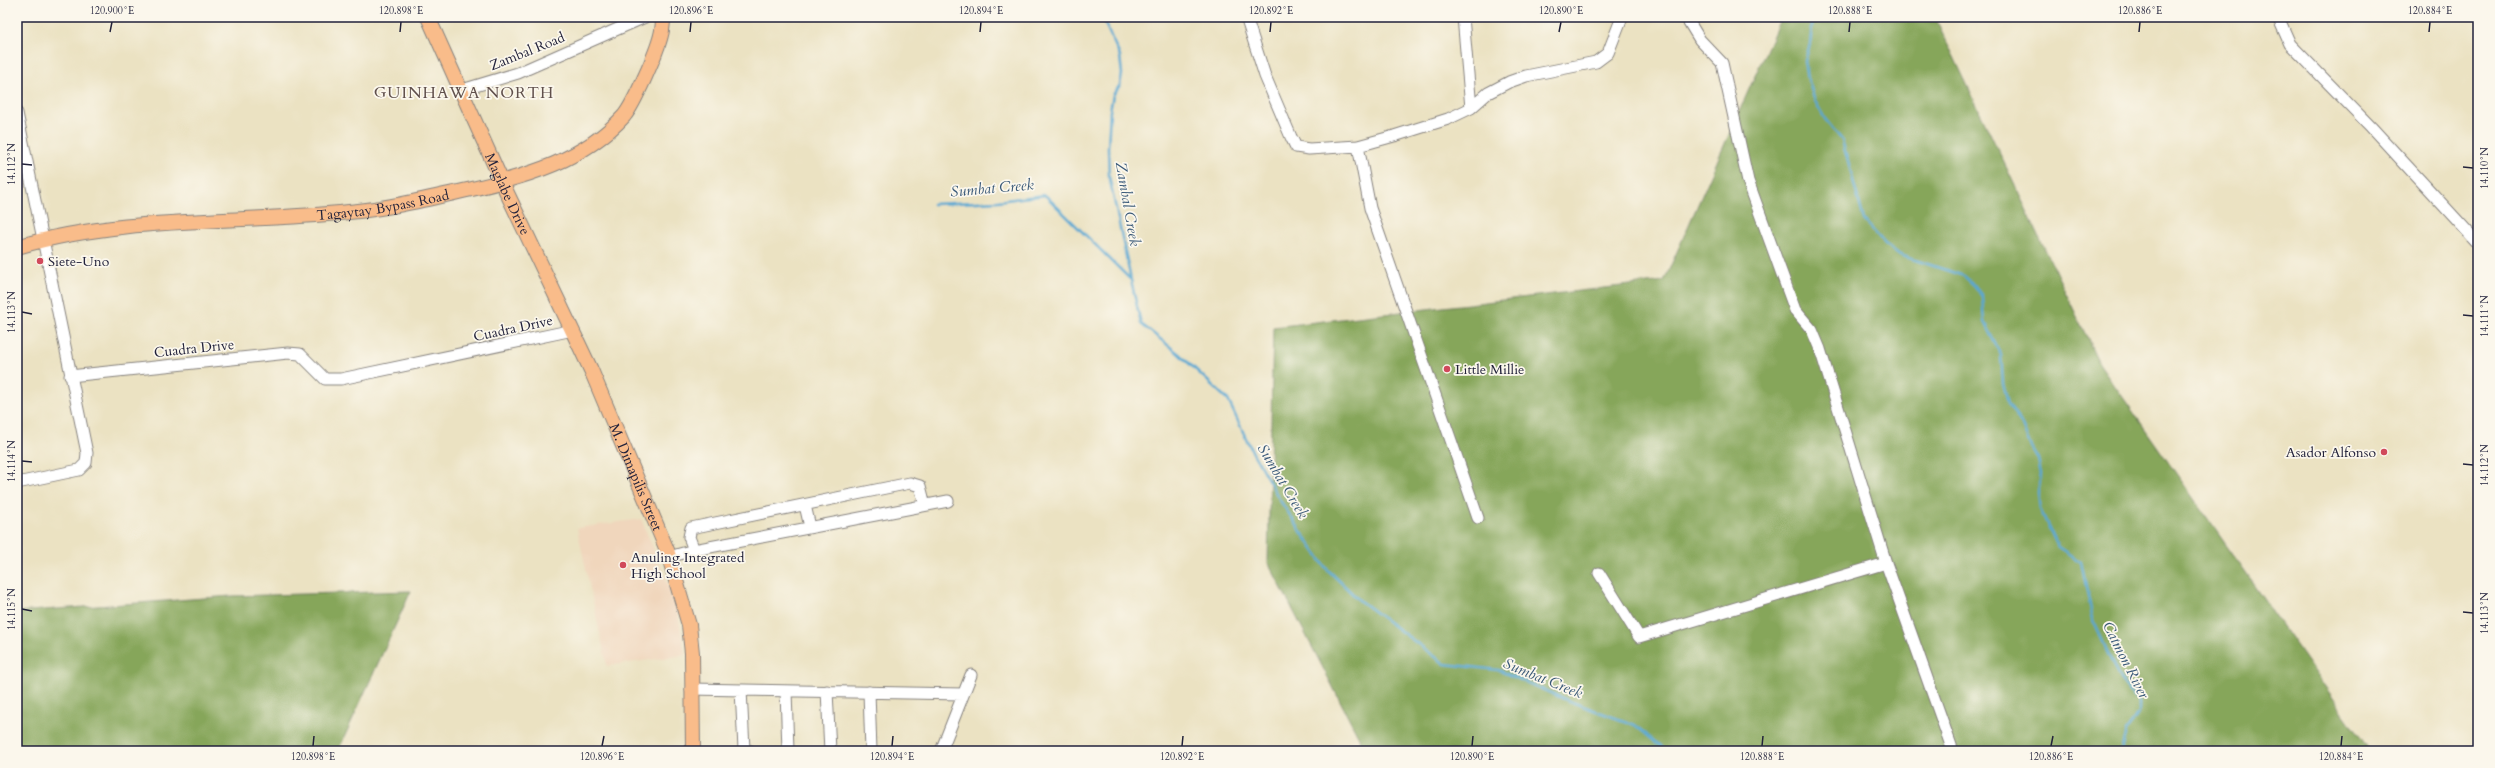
<svg xmlns="http://www.w3.org/2000/svg" width="2495" height="768" font-family="Cardo,serif">
	<style>
		.built { fill: #f0d6bc }
		.forest { fill: #86a65a; stroke: #54644a }
		.lines { fill: none; stroke-linecap: round; stroke-linejoin: round }
		.stream { stroke: #59a8d3; stroke-width: 2.5 }
		.minor-casing { stroke: #86827e; stroke-width: 13 }
		.major-casing { stroke: #86827e; stroke-width: 16 }
		.minor { stroke: #fff; stroke-width: 11 }
		.major { stroke: #f9bc8a; stroke-width: 14 }
		.ticks { fill: none; stroke: #22223b; stroke-width: 1.5 }
		.poi-dot { fill: #d1495b; stroke: #fbf7ec; stroke-width: 1.5 }
		.labels { text-anchor: middle; stroke-width: 3.5; stroke-linejoin: round; paint-order: stroke }
		.street-label { font-size: 14px; fill: #22223b; stroke: #fbf7ec }
		.poi-label { font-size: 14px; fill: #22223b; stroke: #fbf7ec; text-anchor: start }
		.water-label { font-size: 15px; font-style: italic; fill: #385878; stroke: #fbf7ec }
		.quarter-label { font-size: 16px; letter-spacing: 1px; fill: #60504c; stroke: #fbf7ec }
		.neatline { fill: none; stroke: #22223b; stroke-width: 1.5 }
		.ticks-label { font-size: 10px; text-anchor: middle; fill: #22223b }
	</style>
	<rect width="100%" height="100%" fill="#fbf7ec"/>
	<filter id="ink" filterUnits="userSpaceOnUse"><feTurbulence type="fractalNoise" baseFrequency=".025" numOctaves="2"/><feDisplacementMap in="SourceGraphic" scale="8" xChannelSelector="R" yChannelSelector="G"/><feConvolveMatrix kernelMatrix="1 2 1 2 8 2 1 2 1" color-interpolation-filters="sRGB"/></filter>
	<filter id="wash" filterUnits="userSpaceOnUse"><feTurbulence type="fractalNoise" baseFrequency=".012" numOctaves="4" result="noise"/><feDisplacementMap in="SourceGraphic" scale="16" xChannelSelector="R" yChannelSelector="G"/><feGaussianBlur stdDeviation="0.9" result="paint"/><feColorMatrix in="noise" values="0 0 0 0 0 0 0 0 0 0 0 0 0 0 0 0 0 1.4 0 .05"/><feComposite in="paint" operator="in"/></filter>
	<g filter="url(#wash)">
		<rect width="100%" height="100%" fill="#ebe2c2"/>
		<path class="built" d="M641,519L676,603L685,655L607,666L577,528Z"/>
		<path class="forest" d="M1781,17H1935L2099,363L2370,751H1366L1268,562L1273,327L1664,281Z
			M411,591L338,751H17V612L231,596Z"/>
		<g class="lines">
			<path class="stream" d="M1102,17L1120,56L1122,74L1120,85L1113,95L1110,111L1108,148L1109,176L1131,280
				M1813,17L1810,44L1805,61L1808,79L1815,101L1825,119L1842,140L1864,220L1885,244L1900,255L1964,276L1975,286L1982,297L1984,322L2001,355L2003,384L2008,403L2021,423L2030,445L2038,459L2041,474L2038,493L2040,509L2058,547L2081,562L2093,620L2120,679L2138,702V714L2126,731L2121,751
				M933,204L998,201L1045,195L1131,280L1141,324L1178,353L1228,400L1253,453L1281,502L1326,568L1360,601L1445,664L1498,670L1569,701L1635,725L1666,751"/>
		</g>
	</g>
	<g filter="url(#ink)">
		<g class="lines">
			<defs>
				<path id="minor" d="M1246,17L1265,76L1291,137L1296,147L1309,149L1358,146L1394,136L1448,119L1471,108L1488,93L1509,82L1526,76L1596,62L1608,53L1622,17
					M1463,17L1471,108
					M1686,17L1700,40L1722,63L1748,181L1795,310L1812,330L1820,349L1886,563L1953,751
					M2278,17L2290,44L2371,127L2478,243
					M462,90L518,73L645,17
					M17,113L87,453L86,463L79,470L17,483
					M1358,146L1370,208L1478,518
					M70,376L288,353L300,354L325,379H341L573,330
					M805,505L810,527
					M694,550L689,537L691,528L910,483L920,486L925,505
					M669,557L694,550L948,501
					M1599,573L1639,637L1886,563
					M691,689L963,694
					M741,690L744,749L750,751
					M786,691L788,751
					M827,691L830,751
					M869,692L871,751
					M941,751L971,675"/>
				<g id="major">
					<path id="s1" d="M428,17L507,193L591,370L667,550L689,625L692,653L693,751"/>
					<path id="s2" d="M17,247C125,215 238,224 349,212C391,208 431,198 472,189C528,176 584,160 624,116C634,104 657,52 661,35C663,29 662,23 664,17"/>
				</g>
			</defs>
			<use href="#minor" class="minor-casing"/>
			<use href="#major" class="major-casing"/>
			<use href="#minor" class="minor"/>
			<use href="#major" class="major"/>
		</g>
	</g>
	<path class="ticks" d="M110,32L112,22M400,32L401,22M690,32L691,22M980,32L981,22M1270,32L1271,22M1559,32L1561,22M1849,32L1850,22M2139,32L2140,22M2429,32L2430,22M22,164L32,165M2463,167L2473,168M22,312L32,314M2463,315L2473,316M22,461L32,462M2463,464L2473,465M22,609L32,611M2463,612L2473,613M313,746L314,736M602,746L604,736M892,746L893,736M1182,746L1183,736M1472,746L1473,736M1762,746L1763,736M2051,746L2053,736M2341,746L2342,736"/>
	<g class="poi-dot">
		<circle cx="40" cy="261" r="4"/>
		<circle cx="1447" cy="369" r="4"/>
		<circle cx="2384" cy="452" r="4"/>
		<circle cx="623" cy="565" r="4"/>
	</g>
	<g class="labels">
		<g class="street-label">
			<text transform="translate(527 51) rotate(-22)" y="5">Zambal Road</text>
			<text dy="5" stroke="none"><textPath href="#s1" startOffset="194">Maglabe Drive</textPath></text>
			<text dy="5" stroke="none"><textPath href="#s2" startOffset="369">Tagaytay Bypass Road</textPath></text>
			<text transform="translate(513 328) rotate(-12)" y="5">Cuadra Drive</text>
			<text transform="translate(194 348) rotate(-6)" y="5">Cuadra Drive</text>
			<text dy="5" stroke="none"><textPath href="#s1" startOffset="505">M. Dimapilis Street</textPath></text>
		</g>
		<g class="poi-label">
			<text x="48" y="266">Siete-Uno</text>
			<text x="1455" y="374">Little Millie</text>
			<text x="2376" y="457" text-anchor="end">Asador Alfonso</text>
			<text x="631" y="562">Anuling Integrated<tspan x="631" dy="16">High School</tspan></text>
		</g>
		<g class="water-label">
			<text transform="translate(992 188) rotate(-5)" y="5">Sumbat Creek</text>
			<text transform="translate(1128 204) rotate(80)" y="5">Zambal Creek</text>
			<text transform="translate(1283 481) rotate(59)" y="5">Sumbat Creek</text>
			<text transform="translate(2126 660) rotate(63)" y="5">Catmon River</text>
			<text transform="translate(1543 678) rotate(22)" y="5">Sumbat Creek</text>
		</g>
		<g class="quarter-label">
			<text x="464" y="98">GUINHAWA NORTH</text>
		</g>
	</g>
	<rect width="2495" height="768" fill="none" stroke="#fbf7ec" stroke-width="44"/>
	<rect x="22" y="22" width="2451" height="724" class="neatline"/>
	<g class="ticks-label">
		<text x="112" y="14">120.900°E</text>
		<text x="401" y="14">120.898°E</text>
		<text x="691" y="14">120.896°E</text>
		<text x="981" y="14">120.894°E</text>
		<text x="1271" y="14">120.892°E</text>
		<text x="1561" y="14">120.890°E</text>
		<text x="1850" y="14">120.888°E</text>
		<text x="2140" y="14">120.886°E</text>
		<text x="2430" y="14">120.884°E</text>
		<text transform="translate(11 164) rotate(-90)" y="4">14.112°N</text>
		<text transform="translate(2484 168) rotate(-90)" y="4">14.110°N</text>
		<text transform="translate(11 312) rotate(-90)" y="4">14.113°N</text>
		<text transform="translate(2484 316) rotate(-90)" y="4">14.111°N</text>
		<text transform="translate(11 461) rotate(-90)" y="4">14.114°N</text>
		<text transform="translate(2484 465) rotate(-90)" y="4">14.112°N</text>
		<text transform="translate(11 609) rotate(-90)" y="4">14.115°N</text>
		<text transform="translate(2484 613) rotate(-90)" y="4">14.113°N</text>
		<text x="313" y="760">120.898°E</text>
		<text x="602" y="760">120.896°E</text>
		<text x="892" y="760">120.894°E</text>
		<text x="1182" y="760">120.892°E</text>
		<text x="1472" y="760">120.890°E</text>
		<text x="1762" y="760">120.888°E</text>
		<text x="2051" y="760">120.886°E</text>
		<text x="2341" y="760">120.884°E</text>
	</g>
</svg>
